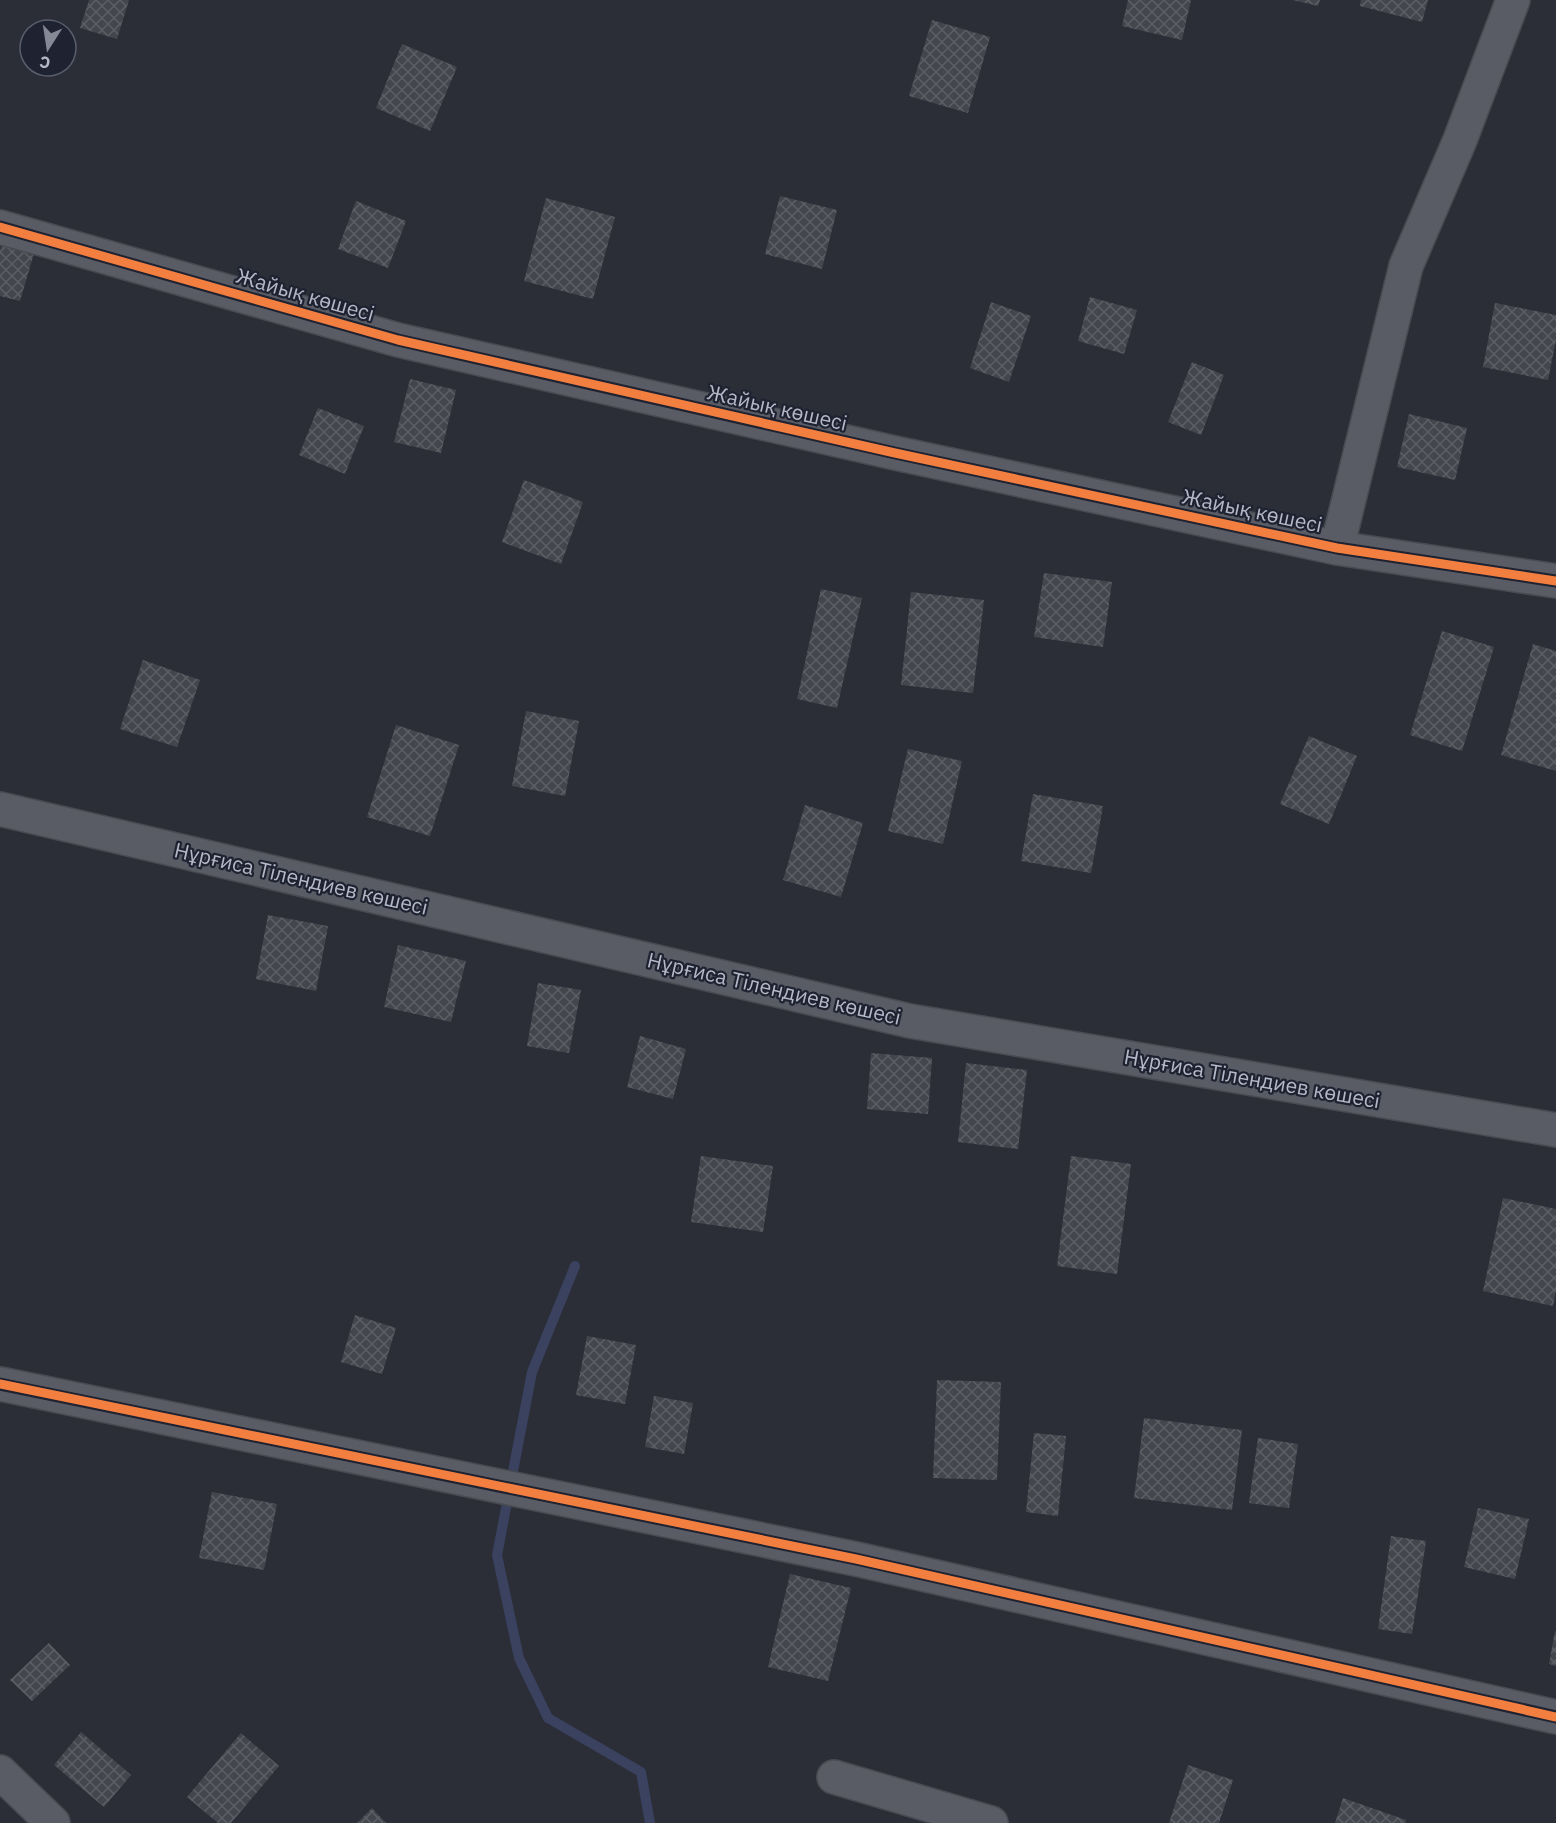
<svg xmlns="http://www.w3.org/2000/svg" width="1556" height="1823" font-family="'IBM Plex Sans',sans-serif">
	<style>
		.lines { fill: none; stroke-linecap: round; stroke-linejoin: round }
		.stream { stroke: #3b4260; stroke-width: 10 }
		.building { fill: url(#building-cross-hatch) }
		.minor-casing { stroke: #484b51; stroke-width: 36 }
		.minor { stroke: #5a5c65; stroke-width: 33 }
		.cycleway-casing { stroke: #1e2231; stroke-width: 13 }
		.cycleway { stroke: #f27e40; stroke-width: 9 }
		.labels { text-anchor: middle; stroke-width: 4.5; stroke-linejoin: round; paint-order: stroke }
		.street-label { font-size: 21px; fill: #b5b8c7; stroke: #1e2231 }
	</style>
	<defs>
		<pattern id="building-cross-hatch" width="8" height="8" patternUnits="userSpaceOnUse" patternTransform="scale(1.5)"><rect width="8" height="8" fill="#44464e"/><path d="M0 0l8 8M0 8l8-8" fill="none" stroke="#5d5f66"/></pattern>
	</defs>
	<rect width="100%" height="100%" fill="#2b2e37"/>
	<g class="lines">
		<path class="stream" d="M575,1266L532,1372L497,1555L519,1658L548,1718L641,1772L650,1823"/>
	</g>
	<path class="building" d="M89,0H129L117,39L80,28Z
		M1128,0H1191L1182,40L1122,26Z
		M1293,0H1320L1318,6Z
		M1361,0H1428L1422,22L1360,6Z
		M932,20L990,37L968,113L909,96Z
		M402,44L457,67L430,131L376,108Z
		M780,196L837,210L822,269L765,254Z
		M546,198L615,217L593,299L524,281Z
		M356,201L406,221L388,268L338,249Z
		M5,234L37,243L20,301L0,296V250Z
		M1090,297L1137,310L1124,354L1078,341Z
		M991,302L1031,316L1009,382L970,368Z
		M1495,303L1556,315V340L1548,380L1483,367Z
		M1192,362L1224,375L1201,435L1168,422Z
		M410,379L456,390L441,453L394,442Z
		M318,408L364,426L345,474L299,455Z
		M1409,414L1467,428L1455,480L1397,467Z
		M524,480L583,502L561,564L502,542Z
		M1044,573L1112,582L1103,647L1034,637Z
		M821,589L862,598L837,708L797,699Z
		M911,592L984,600L973,693L901,685Z
		M1442,631L1494,647L1462,751L1410,735Z
		M1533,644L1556,651V771L1501,755Z
		M143,660L200,680L177,747L120,729Z
		M526,711L579,721L565,796L512,786Z
		M396,725L459,745L430,836L367,817Z
		M1309,736L1357,756L1329,824L1280,804Z
		M908,749L962,761L943,844L888,831Z
		M1033,794L1103,806L1091,873L1021,861Z
		M805,805L863,823L841,897L783,880Z
		M268,915L328,926L316,991L256,979Z
		M398,945L466,961L451,1022L384,1007Z
		M538,983L581,990L569,1053L527,1046Z
		M640,1036L686,1049L673,1099L627,1087Z
		M871,1053L932,1058L928,1114L867,1109Z
		M966,1063L1027,1070L1018,1149L958,1142Z
		M701,1156L773,1166L763,1232L691,1222Z
		M1071,1156L1131,1164L1117,1274L1057,1266Z
		M1503,1198L1556,1209V1291L1553,1306L1483,1291Z
		M355,1315L396,1328L382,1374L341,1362Z
		M587,1336L636,1345L625,1404L576,1395Z
		M937,1380L1001,1382L997,1480L933,1478Z
		M654,1396L693,1403L684,1454L645,1447Z
		M1144,1418L1242,1430L1232,1510L1134,1498Z
		M1034,1433L1066,1436L1058,1516L1026,1512Z
		M1258,1438L1298,1444L1289,1508L1249,1503Z
		M212,1492L277,1504L264,1570L199,1558Z
		M1478,1508L1529,1519L1515,1579L1464,1567Z
		M1391,1536L1426,1541L1412,1634L1378,1629Z
		M790,1574L851,1588L828,1681L768,1667Z
		M1555,1631H1556V1666L1549,1664Z
		M49,1643L70,1665L32,1701L10,1680Z
		M81,1732L131,1775L104,1807L54,1765Z
		M241,1733L279,1766L231,1823H218L187,1797Z
		M1188,1765L1233,1780L1219,1823H1169Z
		M1343,1798L1406,1820L1405,1823H1335Z
		M372,1808L386,1823H357Z"/>
	<g class="lines">
		<defs>
			<path id="minor" d="M0,227L398,340L895,453L1337,548L1556,581
				M1337,548L1406,266L1460,140L1513,0
				M0,809L910,1021L1556,1130
				M0,1384L856,1559L1556,1717
				M0,1772L53,1823
				M834,1777L991,1823"/>
		</defs>
		<use href="#minor" class="minor-casing"/>
		<use href="#minor" class="minor"/>
		<defs>
			<path id="cycleway" d="M0,227L398,340L895,453L1337,548L1556,581
				M0,1384L856,1559L1556,1717"/>
		</defs>
		<use href="#cycleway" class="cycleway-casing"/>
		<use href="#cycleway" class="cycleway"/>
	</g>
	<g class="labels">
		<g class="street-label">
			<text transform="translate(305 295) rotate(16)" y="7">Жайық көшесі</text>
			<text transform="translate(777 408) rotate(13)" y="7">Жайық көшесі</text>
			<text transform="translate(1252 511) rotate(12)" y="7">Жайық көшесі</text>
			<text transform="translate(301 879) rotate(13)" y="7">Нұрғиса Тілендиев көшесі</text>
			<text transform="translate(774 989) rotate(13)" y="7">Нұрғиса Тілендиев көшесі</text>
			<text transform="translate(1252 1079) rotate(10)" y="7">Нұрғиса Тілендиев көшесі</text>
		</g>
	</g>
	<g transform="translate(48 48) rotate(192)"><circle r="28" fill="#1e2231" stroke="#5a5e6d" stroke-width="1.5"/>
	<path d="M0-4.5L10 22L0 15L-10 22Z" fill="#858895"/>
	<text y="-9" font-size="16" font-weight="bold" text-anchor="middle" fill="#b5b8c7">С</text>
	</g>
</svg>
